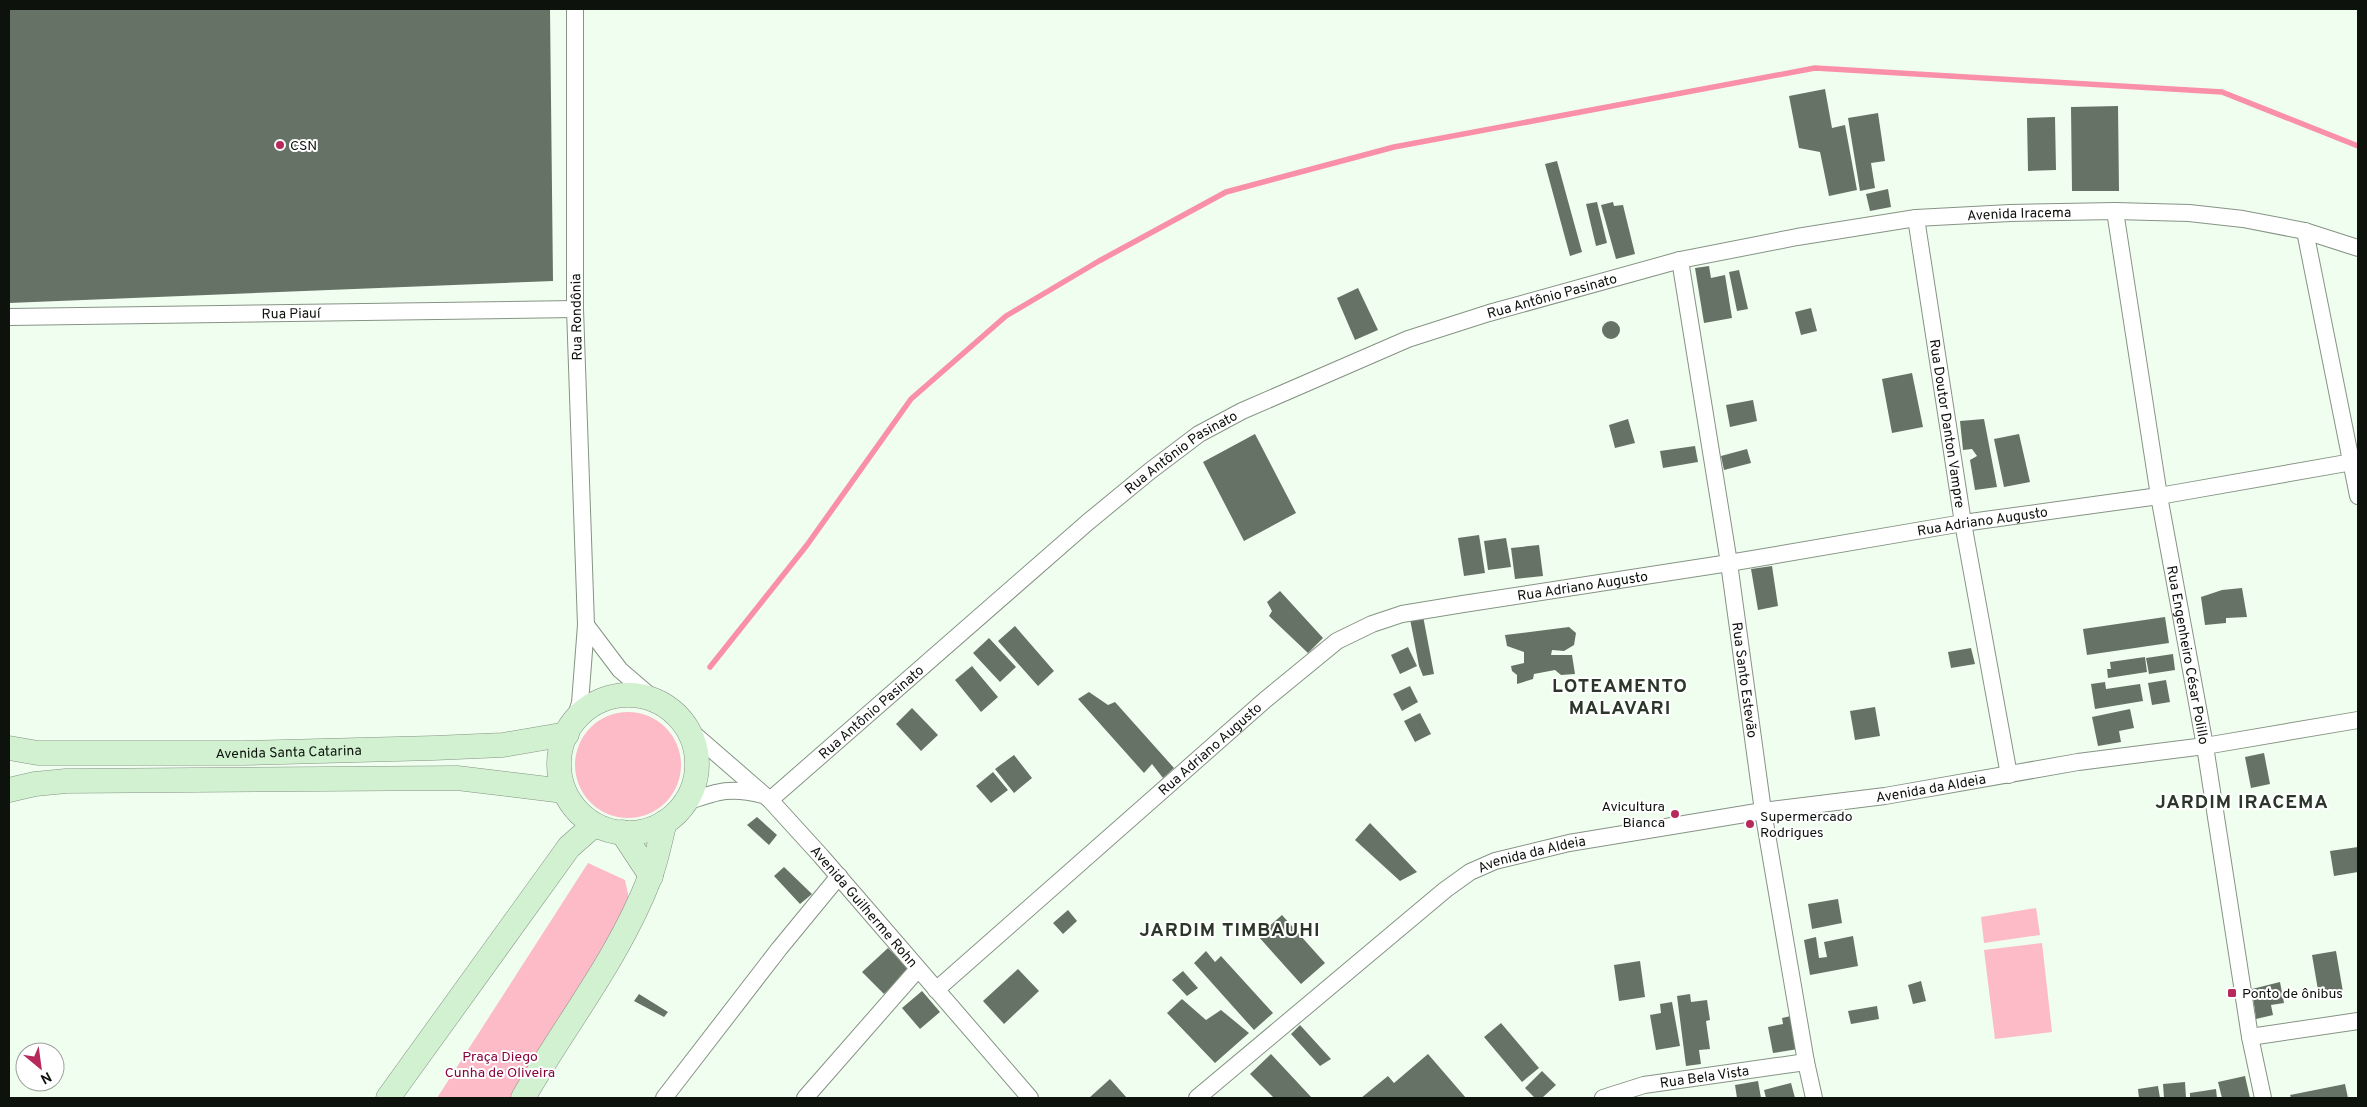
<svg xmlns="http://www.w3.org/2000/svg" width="2367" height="1107" font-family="Overpass,sans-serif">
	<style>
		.green { fill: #fdbac7 }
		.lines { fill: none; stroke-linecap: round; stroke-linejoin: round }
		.stream { stroke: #f990a8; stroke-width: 5.5 }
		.building { fill: #667265 }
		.street-casing { stroke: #869385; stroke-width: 18 }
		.secondary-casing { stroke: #869385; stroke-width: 25 }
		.street { stroke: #fff; stroke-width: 16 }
		.secondary { stroke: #d1f1d1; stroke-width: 24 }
		.poi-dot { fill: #b7295b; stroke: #fff; stroke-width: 2 }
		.labels { text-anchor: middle; stroke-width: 4; stroke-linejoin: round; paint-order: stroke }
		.poi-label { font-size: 14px; fill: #0e120d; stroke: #fff; text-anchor: start }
		.street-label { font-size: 14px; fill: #0e120d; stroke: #fff }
		.park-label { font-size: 14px; fill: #88053c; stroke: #fff }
		.district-label { font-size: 19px; font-weight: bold; letter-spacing: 1px; fill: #2c362b; stroke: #fff }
	</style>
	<rect width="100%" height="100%" fill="#f0feef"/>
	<path class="green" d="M575 765a53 53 0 1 1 106 0a53 53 0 1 1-106 0Z
		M588,863L625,880L631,908L518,1098H437Z
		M2036,908L2040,935L1984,943L1981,917Z
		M2042,943L2052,1032L1995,1039L1984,950Z"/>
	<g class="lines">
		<path class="stream" d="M710,667L807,545L911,399L1006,316L1099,261L1226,192L1394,147L1815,68L2222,92L2358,146"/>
	</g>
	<path class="building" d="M9,9H550L553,281L9,303Z
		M1825,89L1832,128L1845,125L1857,190L1829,196L1820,152L1799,148L1789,96Z
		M2118,106L2119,191H2072L2071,107Z
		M1878,113L1885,161L1871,163L1875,188L1860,191L1848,118Z
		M2055,117L2056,170L2028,171L2027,118Z
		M1557,161L1582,252L1570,256L1545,164Z
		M1888,189L1891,207L1870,211L1866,194Z
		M1597,202L1607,243L1596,246L1586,204Z
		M1613,202L1614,206L1623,205L1635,254L1616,259L1601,205Z
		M1709,266L1711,278L1725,275L1732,318L1704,323L1695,268Z
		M1739,270L1748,309L1737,311L1729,272Z
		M1358,288L1378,330L1355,340L1337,298Z
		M1811,308L1817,331L1801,335L1795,312Z
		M1602 330a9 9 0 1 1 18 0a9 9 0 1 1-18 0Z
		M1912,373L1923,427L1892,433L1882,379Z
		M1753,400L1757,421L1730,427L1726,405Z
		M1628,419L1635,443L1615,448L1609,425Z
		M1984,419L1997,487L1975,490L1970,460L1977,456L1972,449L1963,450L1960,421Z
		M1255,434L1296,513L1244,541L1203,462Z
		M2019,434L2030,482L2004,487L1994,439Z
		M1695,446L1698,462L1663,468L1660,451Z
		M1747,449L1751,463L1724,470L1721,456Z
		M1479,535L1485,573L1464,576L1458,538Z
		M1506,538L1511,567L1488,570L1484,541Z
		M1539,545L1543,576L1515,579L1511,548Z
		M1772,566L1778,606L1758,610L1751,569Z
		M2242,588L2247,617L2226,618V623L2205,625L2201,597L2222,590Z
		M1280,591L1323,638L1308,653L1269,616L1272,611L1267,602Z
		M1423,616L1434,674L1423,676L1419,666L1410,619Z
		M2165,617L2169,643L2087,655L2083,629Z
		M1015,626L1054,671L1038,686L998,641Z
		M1569,627L1576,633L1574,645L1564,651L1552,650L1551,655H1572L1575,674L1561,675L1555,670L1534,674L1533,679L1517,684V675L1512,671L1511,666L1524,663V652L1507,646L1505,635Z
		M989,638L1016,667L1000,682L973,653Z
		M1408,647L1417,666L1400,674L1391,655Z
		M1971,648L1975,664L1951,668L1948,652Z
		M2173,654L2175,670L2149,674L2146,658Z
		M2145,657L2147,672L2108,678L2107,669H2111L2110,662Z
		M972,666L998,697L981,712L955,680Z
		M2166,680L2170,702L2152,705L2148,683Z
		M2105,682L2106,689L2140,684L2143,701L2095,709L2091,684Z
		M1410,686L1418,702L1402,711L1393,694Z
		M1089,692L1108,705L1115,702L1174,768L1163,778L1152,764L1144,773L1078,699Z
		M1875,707L1880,736L1855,740L1850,711Z
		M912,708L938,735L921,751L896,724Z
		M2130,709L2134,728L2119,731L2121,742L2098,746L2092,717Z
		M1420,713L1431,734L1415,742L1404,721Z
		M2264,753L2270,784L2251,788L2245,757Z
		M1014,755L1032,778L1014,793L995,769Z
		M993,772L1008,790L991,803L976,786Z
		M757,817L777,835L769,845L747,825Z
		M1370,823L1417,872L1400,881L1355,840Z
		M2358,847V872L2334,876L2330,851Z
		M784,867L812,894L800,904L774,876Z
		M1838,899L1842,923L1812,929L1808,904Z
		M1068,910L1077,921L1063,934L1053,923Z
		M1282,915L1325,963L1301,984L1258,936Z
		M1853,936L1858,966L1810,975L1804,940L1816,937L1819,958L1827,957L1824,942Z
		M888,948L909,969L884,994L862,972Z
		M1206,951L1215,962L1221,956L1273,1013L1254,1030L1194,963Z
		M2336,951L2343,992L2319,996L2312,955Z
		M1640,961L1645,997L1619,1001L1614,965Z
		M1018,969L1039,991L1004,1024L983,1001Z
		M1183,971L1198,988L1187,996L1172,980Z
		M1921,981L1926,1001L1913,1004L1908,985Z
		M2280,982L2284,1003L2271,1005L2273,1015L2256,1019L2252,989Z
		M922,991L940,1012L920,1029L902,1008Z
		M639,994L668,1012L664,1017L634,1001Z
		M1690,994L1691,1002L1707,1000L1710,1020L1706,1021L1710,1049L1699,1050L1701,1064L1686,1066L1677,996Z
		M1182,999L1206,1020L1221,1010L1249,1033L1215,1063L1167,1013Z
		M1672,1002L1680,1046L1656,1050L1650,1015L1661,1013L1660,1004Z
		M1877,1006L1879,1019L1851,1024L1848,1011Z
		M1791,1016L1798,1049L1773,1053L1768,1027L1783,1024L1782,1018Z
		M1501,1023L1539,1068L1522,1082L1484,1037Z
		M1300,1025L1331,1059L1320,1066L1291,1034Z
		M1271,1054L1312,1098H1274L1250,1074Z
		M1428,1054L1466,1098H1361L1388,1076L1394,1083Z
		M1542,1071L1556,1085L1542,1098H1535L1525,1088Z
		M2245,1076L2250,1098H2222L2218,1082Z
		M1110,1079L1127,1098H1089Z
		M1758,1081L1761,1098H1737L1735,1085Z
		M2185,1082L2186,1098H2164L2163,1084Z
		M1791,1083L1795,1098H1766L1764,1090Z
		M2345,1084L2348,1098H2291L2290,1095Z
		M2158,1086L2160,1098H2139L2138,1089Z
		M2216,1089L2217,1098H2190V1093Z"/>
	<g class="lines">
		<defs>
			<g id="street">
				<path id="s1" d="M2115,211L2159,496L2205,746L2250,1037L2263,1098"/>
				<path id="s2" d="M1916,218L1963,523L2009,775"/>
				<path d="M2305,231L2358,496"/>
				<path id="s3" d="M1680,260L1729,563L1763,811L1806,1062L1814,1098"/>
				<path id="s4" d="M9,317L575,309"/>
				<path d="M586,625L620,670L655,700"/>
				<path d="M574,721L580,703L586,625L575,309V9"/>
				<path id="s5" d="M687,728L770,800L821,856L1030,1098"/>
				<path id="s6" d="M770,800L1088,522L1150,471L1199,434L1242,411L1408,339L1489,313L1680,260L1797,237L1916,218L2010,213L2115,211L2189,213L2243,219L2305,231L2358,248"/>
				<path d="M684,803C716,792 729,786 763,795"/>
				<path id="s7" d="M936,990L1265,700L1337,641L1372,624L1402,614L1463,604L1729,563L1963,523L2159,496L2358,461"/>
				<path d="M2250,1037L2358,1021"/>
				<path d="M664,1098L779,949L839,876"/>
				<path d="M805,1098L918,969"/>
				<path id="s8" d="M1197,1098L1445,890L1470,872L1495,861L1569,843L1763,811L1885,796L2078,762L2205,746L2358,720"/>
				<path id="s9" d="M1603,1098L1644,1085L1806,1062"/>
			</g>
			<g id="secondary">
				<circle cx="628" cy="764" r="69"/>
				<path id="s10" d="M9,748L38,753H242L434,748L503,745L567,734"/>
				<path d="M9,790L35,784L66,781L457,778L564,791"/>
				<path d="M622,832L651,876"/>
				<path d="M388,1098L569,847L594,825"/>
				<path d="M523,1098C565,1025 620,956 650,877C657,859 660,840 665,822"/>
			</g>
		</defs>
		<use href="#street" class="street-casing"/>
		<use href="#secondary" class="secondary-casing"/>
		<use href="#street" class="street"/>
		<use href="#secondary" class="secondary"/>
	</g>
	<g class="poi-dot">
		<circle cx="280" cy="145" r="5"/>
		<circle cx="1675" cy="814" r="5"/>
		<circle cx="1750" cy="824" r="5"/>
		<rect x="2227" y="988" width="10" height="10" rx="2.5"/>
	</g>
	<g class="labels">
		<g class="poi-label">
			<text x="290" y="150">CSN</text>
			<text x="1665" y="811" text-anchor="end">Avicultura<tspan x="1665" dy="16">Bianca</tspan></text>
			<text x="1760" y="821">Supermercado<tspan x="1760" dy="16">Rodrigues</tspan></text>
			<text x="2242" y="998">Ponto de ônibus</text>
		</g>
		<g class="street-label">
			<text dy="5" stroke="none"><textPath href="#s6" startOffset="1420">Avenida Iracema</textPath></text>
			<text dy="5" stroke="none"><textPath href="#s6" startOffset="944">Rua Antônio Pasinato</textPath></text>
			<text dy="5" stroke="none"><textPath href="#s4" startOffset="282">Rua Piauí</textPath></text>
			<text transform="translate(576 317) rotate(-91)" y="5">Rua Rondônia</text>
			<text dy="5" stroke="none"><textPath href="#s2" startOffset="208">Rua Doutor Danton Vampre</textPath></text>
			<text dy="5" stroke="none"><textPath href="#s6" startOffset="539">Rua Antônio Pasinato</textPath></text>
			<text dy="5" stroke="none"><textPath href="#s7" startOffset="1190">Rua Adriano Augusto</textPath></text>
			<text dy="5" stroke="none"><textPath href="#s7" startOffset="785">Rua Adriano Augusto</textPath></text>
			<text dy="5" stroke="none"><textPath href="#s1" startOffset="450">Rua Engenheiro César Polillo</textPath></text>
			<text dy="5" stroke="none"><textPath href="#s3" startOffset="425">Rua Santo Estevão</textPath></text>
			<text dy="5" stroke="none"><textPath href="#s6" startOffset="134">Rua Antônio Pasinato</textPath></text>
			<text dy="5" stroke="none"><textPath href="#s7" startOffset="365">Rua Adriano Augusto</textPath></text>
			<text dy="5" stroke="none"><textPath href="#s10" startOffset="280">Avenida Santa Catarina</textPath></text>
			<text dy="5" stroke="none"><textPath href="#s8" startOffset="824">Avenida da Aldeia</textPath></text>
			<text dy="5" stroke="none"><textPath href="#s8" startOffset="419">Avenida da Aldeia</textPath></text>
			<text dy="5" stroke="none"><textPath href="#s5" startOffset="252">Avenida Guilherme Rohn</textPath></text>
			<text dy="5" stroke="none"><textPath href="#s9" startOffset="104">Rua Bela Vista</textPath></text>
		</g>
		<g class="park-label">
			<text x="500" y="1061">Praça Diego<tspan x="500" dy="16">Cunha de Oliveira</tspan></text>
		</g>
		<g class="district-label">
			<text x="1620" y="692">LOTEAMENTO<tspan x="1620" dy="22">MALAVARI</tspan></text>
			<text x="2242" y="808">JARDIM IRACEMA</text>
			<text x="1230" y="936">JARDIM TIMBAUHI</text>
		</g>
	</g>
	<rect width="2367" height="1107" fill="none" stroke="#0e120d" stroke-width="20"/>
	<g transform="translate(40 1067) rotate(151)"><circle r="24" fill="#ffffff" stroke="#9fa09e"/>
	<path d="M0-4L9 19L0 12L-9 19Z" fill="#b7295b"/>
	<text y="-8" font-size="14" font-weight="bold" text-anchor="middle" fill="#0e120d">N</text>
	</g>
</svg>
